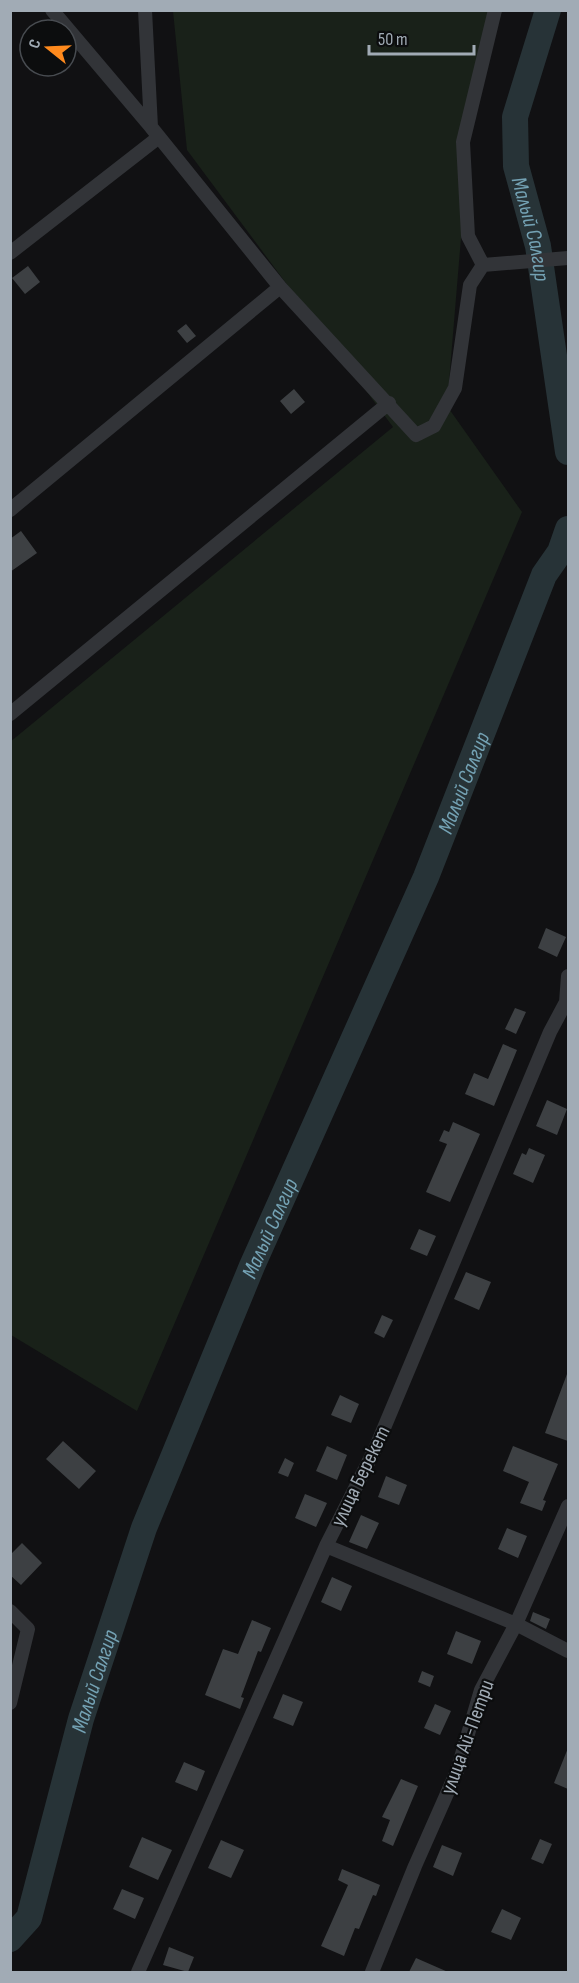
<svg xmlns="http://www.w3.org/2000/svg" width="579" height="1983" font-family="'Sofia Sans Condensed',sans-serif">
	<style>
		.green { fill: #192119 }
		.lines { fill: none; stroke-linecap: round; stroke-linejoin: round }
		.river { stroke: #273337; stroke-width: 26 }
		.building { fill: #3d4043 }
		.street { stroke: #323438; stroke-width: 14 }
		.labels { text-anchor: middle; stroke-width: 4.5; stroke-linejoin: round; paint-order: stroke }
		.street-label { font-size: 21px; fill: #a1abb5; stroke: #0c0d0e }
		.water-label { font-size: 22px; font-style: italic; fill: #74a2b4; stroke: #0c0d0e }
	</style>
	<rect width="100%" height="100%" fill="#111113"/>
	<path class="green" d="M173,11H502L471,118L447,406L522,512L137,1411L11,1335L10,742L393,427L187,150Z"/>
	<g class="lines">
		<g class="river">
			<path id="s1" d="M548,10L515,117L516,166L538,246L568,452"/>
			<path id="s2" d="M10,1939L29,1918L81,1719L144,1528L252,1266L426,877L544,575L560,552L568,529"/>
		</g>
	</g>
	<path class="building" d="M28,266L40,282L25,294L12,278Z
		M186,324L196,336L187,343L177,331Z
		M294,389L305,402L291,414L280,401Z
		M21,531L37,553L10,572V539Z
		M546,928L566,937L557,957L538,948Z
		M515,1008L526,1012L516,1034L505,1029Z
		M503,1044L517,1050L494,1106L465,1094L474,1073L488,1079Z
		M547,1100L567,1109L557,1135L536,1126Z
		M453,1122L480,1134L450,1202L426,1192L447,1144L439,1141L444,1130L449,1132Z
		M529,1148L545,1155L533,1183L513,1174L522,1153L526,1155Z
		M419,1229L436,1236L427,1256L410,1249Z
		M466,1272L491,1282L479,1310L454,1299Z
		M382,1315L393,1320L384,1338L374,1333Z
		M567,1374L568,1375V1441L545,1433Z
		M340,1395L359,1404L351,1423L331,1415Z
		M63,1441L96,1471L79,1489L46,1459Z
		M327,1446L347,1455L337,1480L316,1471Z
		M513,1446L558,1464L543,1500L546,1501L542,1511L520,1503L529,1482L503,1471Z
		M285,1458L294,1463L288,1477L278,1473Z
		M386,1476L407,1485L399,1505L378,1497Z
		M305,1494L327,1503L316,1527L295,1518Z
		M361,1515L379,1523L367,1549L349,1542Z
		M507,1528L527,1536L518,1558L498,1549Z
		M22,1543L42,1563L21,1585L10,1575V1555Z
		M332,1577L352,1586L341,1611L321,1602Z
		M533,1612L550,1619L546,1629L530,1621Z
		M252,1620L271,1628L261,1652L258,1651L241,1697L244,1698L240,1709L205,1695L223,1649L238,1654Z
		M456,1631L481,1641L472,1664L447,1654Z
		M422,1671L434,1676L430,1687L418,1682Z
		M283,1694L303,1702L293,1726L273,1718Z
		M435,1704L451,1711L440,1735L424,1728Z
		M568,1748V1789L554,1783Z
		M184,1762L205,1771L197,1791L175,1782Z
		M401,1779L418,1786L393,1846L382,1841L390,1820L382,1817Z
		M142,1837L172,1850L158,1880L129,1867Z
		M540,1839L552,1844L543,1864L531,1859Z
		M221,1840L244,1850L231,1878L208,1868Z
		M442,1845L462,1853L453,1876L433,1867Z
		M342,1869L380,1885L376,1896L373,1895L359,1929L355,1928L344,1956L321,1946L348,1885L338,1880Z
		M122,1889L144,1898L135,1919L113,1909Z
		M502,1909L521,1918L511,1940L491,1932Z
		M169,1947L194,1957L188,1972L163,1965Z
		M416,1958L448,1972H409Z"/>
	<g class="lines">
		<path class="street" d="M52,10L151,127L280,287L416,435L434,426L455,388L470,285L483,265
			M145,10L151,127
			M10,253L159,137
			M483,265L468,236L463,142L495,10
			M483,265L568,258
			M10,510L280,287
			M10,714L389,403
			M326,1546L516,1624L568,1651
			M10,1611L28,1629L10,1703
			M138,1972L326,1546L376,1447L550,1032L566,1002L568,976
			M372,1972L415,1866L457,1771L481,1690L516,1624L568,1506"/>
	</g>
	<g class="labels">
		<g class="street-label">
			<text transform="translate(360 1476) rotate(-64)" y="7">улица Берекет</text>
			<text transform="translate(467 1737) rotate(-70)" y="7">улица Ай-Петри</text>
		</g>
		<g class="water-label">
			<text dy="8" stroke="none"><textPath href="#s1" startOffset="226">Малый Салгир</textPath></text>
			<text dy="8" stroke="none"><textPath href="#s2" startOffset="1246">Малый Салгир</textPath></text>
			<text dy="8" stroke="none"><textPath href="#s2" startOffset="760">Малый Салгир</textPath></text>
			<text dy="8" stroke="none"><textPath href="#s2" startOffset="274">Малый Салгир</textPath></text>
		</g>
	</g>
	<rect width="579" height="1983" fill="none" stroke="#a1abb5" stroke-width="24"/>
	<g transform="translate(48 48) rotate(288)"><circle r="28" fill="#0c0d0e" stroke="#484c51" stroke-width="1.5"/>
	<path d="M0-4.5L10 22L0 15L-10 22Z" fill="#ff8a1d"/>
	<text y="-9" font-size="16" font-weight="bold" text-anchor="middle" fill="#a1abb5">С</text>
	</g>
	<path d="M369 45v9h105v-9" fill="none" stroke="#a1abb5" stroke-width="3"/>
	<text x="378" y="45" font-size="18" fill="#a1abb5" stroke="#0c0d0e" stroke-width="4.5" paint-order="stroke">50 m</text>
</svg>
